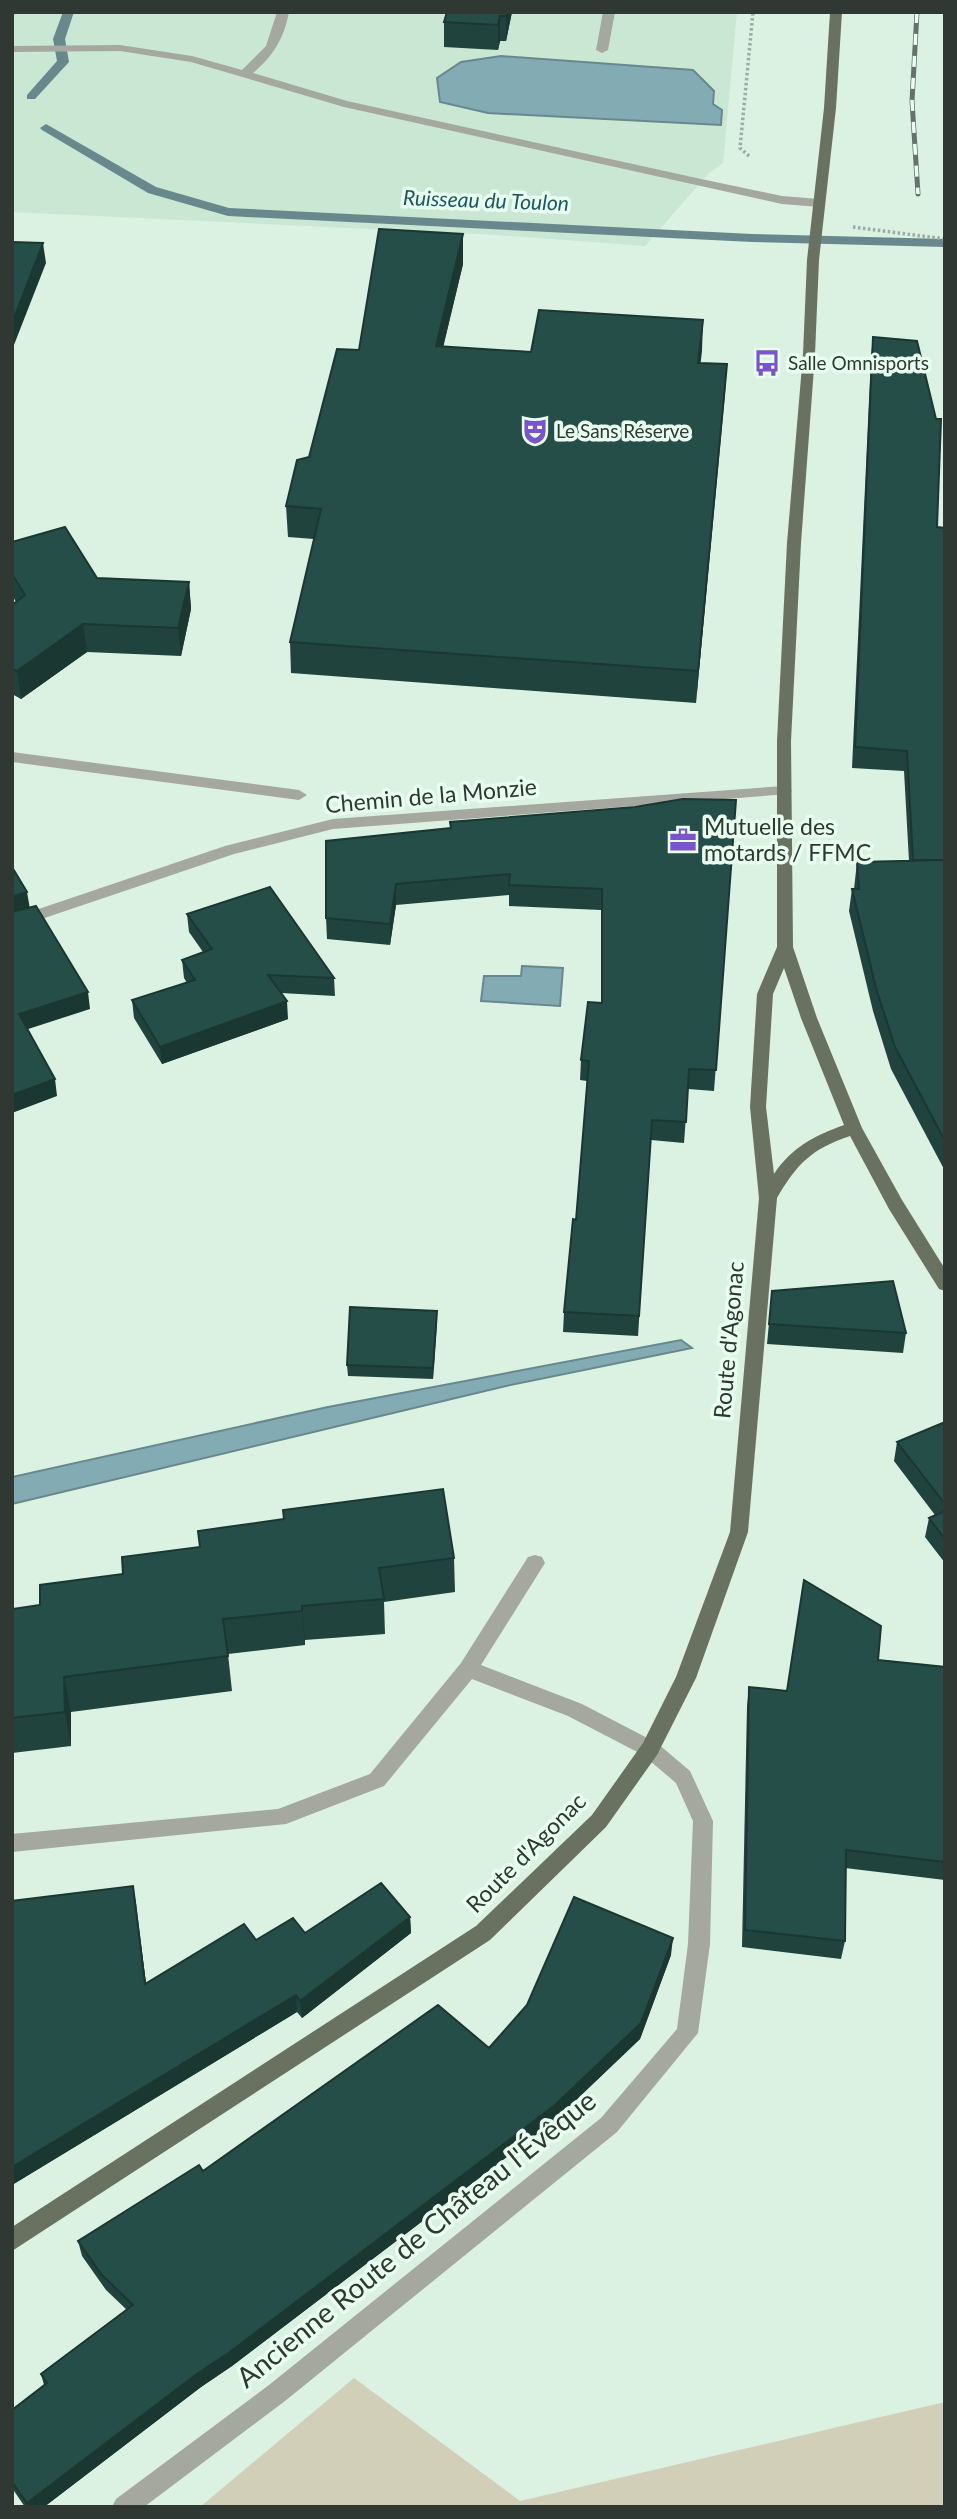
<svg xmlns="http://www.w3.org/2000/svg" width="957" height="2519" font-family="Lato,sans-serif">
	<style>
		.built { fill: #c9e7d3 }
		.green { fill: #d2cfb8 }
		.water { fill: #82abb4; stroke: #69888d; stroke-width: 2 }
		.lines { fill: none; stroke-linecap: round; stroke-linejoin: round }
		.stream { fill: #69888d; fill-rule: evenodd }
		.path { stroke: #9baca1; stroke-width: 3.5; stroke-dasharray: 2.5 2.5; stroke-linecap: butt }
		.minor { fill: #a4a89f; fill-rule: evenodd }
		.major { fill: #697160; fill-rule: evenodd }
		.rail-casing { stroke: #657269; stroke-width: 5 }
		.rail { stroke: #e8ffef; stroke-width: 3.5; stroke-dasharray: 11; stroke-linecap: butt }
		.wall { fill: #21433e }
		.shaded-wall { fill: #1b3732 }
		.building { fill: #264e48; stroke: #1b3732; stroke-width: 2 }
		.labels { text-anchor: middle; stroke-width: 7; stroke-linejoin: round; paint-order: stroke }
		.far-poi-label { font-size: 19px; fill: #2f3832; stroke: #e8ffef; text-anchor: start }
		.far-water-label { font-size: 21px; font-style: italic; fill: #1c5660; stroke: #e8ffef }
		.street-label { font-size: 23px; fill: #2f3832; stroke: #e8ffef }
		.poi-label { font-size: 23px; fill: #2f3832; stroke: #e8ffef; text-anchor: start }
		.near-street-label { font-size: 28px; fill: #2f3832; stroke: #e8ffef }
	</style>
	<rect width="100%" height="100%" fill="#dbf1e2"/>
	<path class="built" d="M12,12H737L723,163L709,173L645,246L497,235L12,212Z"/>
	<path class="green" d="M354,2378L520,2501L945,2402V2507H200Z"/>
	<path class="water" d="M501,56L693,70L714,91L713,104L722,110L721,125L488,113L440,102L437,78L461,62Z
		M522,966L563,968L560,1006L481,1001L484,976H521Z
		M681,1340L692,1348L506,1386L12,1504V1477L328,1407Z"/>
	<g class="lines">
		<path class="stream" d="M63,12H74L65,39L69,62L35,99H27V95L57,61L53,39Z
			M46,124L156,187L229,208L752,234L945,239V247L752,242L228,216L148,193L42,130L40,128Z"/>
		<path class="path" d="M749,156L740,148L753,12
			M853,227L945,239"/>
		<path class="minor" d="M277,12H289C284,39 273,56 253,73L347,101L701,179L782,196L819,199L825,203L819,207L782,204L344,107L191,62L120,51L12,52V46L120,45L192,56L242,70L266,46Z
			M603,12H615L608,50L602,53L596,50Z
			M12,752L299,790L307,795L299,800L12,762Z
			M784,786L789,788L792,791L789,794L333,829L234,854L12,929V918L225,846L333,819Z
			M535,1555L542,1557L545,1563L481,1665L582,1704L657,1743L690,1771L713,1821L710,1944L698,2033L617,2132L285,2401L144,2507H112L116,2499L269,2385L601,2118L677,2029L688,1944L693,1821L676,1783L643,1755L568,1716L472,1679L384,1786L286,1824L12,1852V1834L278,1809L370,1774L461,1663L528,1557Z"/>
		<path class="major" d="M830,12H842L836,108L819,260L815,354L801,543L791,741L793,947L817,1018L862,1128L902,1200L945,1269V1291L939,1289L889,1209L850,1136C811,1149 797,1164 777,1198L748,1532L696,1678L657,1755L606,1827L490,1940L12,2251V2227L476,1926L592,1815L643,1743L676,1677L730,1532L759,1198L750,1107L757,994L777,947V741L787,543L803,354L807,260L824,108ZM784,968L801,1018L844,1125C814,1136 792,1147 774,1174L766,1107L773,994Z"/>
		<defs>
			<path id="rail" d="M917,12L912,101L918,194"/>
		</defs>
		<use href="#rail" class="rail-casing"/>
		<use href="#rail" class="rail"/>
	</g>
	<path class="wall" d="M430,12H512L506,41H500L498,50L444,47V22L446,13Z
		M463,234V264L443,347L531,352L703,320L700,363L727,364L696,703L291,673L290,642L314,539L288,537L286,506L359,350Z
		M873,337L937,527L945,528V1171L891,1069L873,1011L849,911L852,889H854L857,862L909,861L904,771L852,768L871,357Z
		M12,542L97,578L189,582L191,609L181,656L87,652L21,699L12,694V605L16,602L12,595Z
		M736,800L714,1091L688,1089L684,1143L651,1140L638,1336L563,1332L564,1312L576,1220L587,1081L580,1080L581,1060L601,1002V910L509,906V895L396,905L390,945L327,939L326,918L450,828V822Z
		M187,914L334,978L335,996L281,993L288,1019L162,1064L134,1018L132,1000L187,983L184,978L182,960L203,952L189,932Z
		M772,1291L906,1333L903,1353L767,1344Z
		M437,1311L433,1379L348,1376L347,1365Z
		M945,1422V1563L925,1537L929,1518L935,1515L894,1461L897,1442Z
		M283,1510L454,1558L455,1592L384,1602L385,1634L305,1640V1645L228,1654L232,1691L71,1712V1746L12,1753V1609L40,1605L200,1547L198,1531L284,1520Z
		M878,1660L945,1667V1880L845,1868V1941L841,1959L742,1947L747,1706L749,1687L787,1691Z
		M133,1886L146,1983L256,1940L410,1917L411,1933L302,2018L297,2012L12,2185Z
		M671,1955L640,2039L554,2121L232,2366L201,2387L44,2507H25L12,2488V2410L44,2385L41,2374L127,2310L106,2290L82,2256L78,2241L203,2171L489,2048Z"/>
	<path class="shaded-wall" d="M507,12H512L506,41V16Z
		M500,16V41L498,50V25Z
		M463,234V264L436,377V346Z
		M43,243L46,263L12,350V323Z
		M703,320L702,351L697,393L698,363Z
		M727,364L725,394L696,703L698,671Z
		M189,582L191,609L181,656L178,628Z
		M83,624L87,652L21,699L17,671Z
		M396,884V905L390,945V924Z
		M27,892L30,909L12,916V897Z
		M88,992L90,1009L22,1031L19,1014Z
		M287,1001L288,1019L162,1064L160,1047Z
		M55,1079L57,1096L12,1113V1095Z
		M437,1311V1322L433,1379V1368Z
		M302,1606L305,1640V1645L302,1611Z
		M64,1677L71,1712V1746L65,1712Z
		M133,1886L136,1903L148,2000L145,1984Z
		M410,1917L411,1933L302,2018L300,2001Z
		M673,1938L671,1955L640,2039L554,2121L232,2366L201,2387L44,2507H28L27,2503Z
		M296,1995L297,2012L12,2185V2167Z"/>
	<path class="building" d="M447,12H507L506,16H500L498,25L444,22Z
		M379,229L463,234L436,346L531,352L539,310L703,320L698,363L727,364L698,671L290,642L321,509L286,506L297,460L309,457L337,349L359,350Z
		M12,242L43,243L12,323Z
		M873,337L917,341L936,419H941L937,527L945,528V860H913L907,751L855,747Z
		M65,527L97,578L189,582L178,628L83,624L17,671L12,669V605L25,595L12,574V542Z
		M683,799L736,800L716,1070L689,1069L686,1122L652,1120L639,1316L564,1312L573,1219L576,1220L589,1061L581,1060L588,1002L602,1003V889L509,885L510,874L396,884L390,924L326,918V841L451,828L450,822L635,807Z
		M945,860V1141L895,1047L876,988L852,889H859L857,862Z
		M12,867L27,892L12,897Z
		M270,887L334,978L268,975L287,1001L160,1047L132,1000L195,980L182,960L212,949L187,914Z
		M36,906L88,992L19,1014L55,1079L12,1095V912Z
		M893,1281L906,1333L769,1324L772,1291Z
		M350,1307L437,1311L433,1368L347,1365Z
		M945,1422V1504L897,1442Z
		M443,1489L454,1558L379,1568L384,1599L302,1606V1611L223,1619L228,1656L64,1677L65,1712L12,1718V1609L40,1605V1585L123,1574L122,1557L200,1547L198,1531L284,1519L283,1510Z
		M945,1511V1539L929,1518Z
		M804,1580L881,1626L878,1660L945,1667V1862L846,1850L845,1941L745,1930L749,1687L787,1691Z
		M381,1883L410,1917L300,2001L296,1995L12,2167V1901L133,1886L145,1984L244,1924L256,1940L293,1918L305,1933Z
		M574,1897L673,1938L641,2023L555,2105L230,2352L198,2373L27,2503L12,2482V2410L47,2383L41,2374L133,2305L102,2275L78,2241L199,2165L203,2171L438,2005L489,2048L527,2005Z"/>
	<defs>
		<symbol id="bus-bare" viewBox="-9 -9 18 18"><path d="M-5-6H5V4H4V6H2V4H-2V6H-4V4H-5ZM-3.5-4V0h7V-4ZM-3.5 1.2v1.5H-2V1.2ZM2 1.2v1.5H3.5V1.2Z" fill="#7a53cd" stroke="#e8ffef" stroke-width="2.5" paint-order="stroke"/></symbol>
		<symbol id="theatre-bare" viewBox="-9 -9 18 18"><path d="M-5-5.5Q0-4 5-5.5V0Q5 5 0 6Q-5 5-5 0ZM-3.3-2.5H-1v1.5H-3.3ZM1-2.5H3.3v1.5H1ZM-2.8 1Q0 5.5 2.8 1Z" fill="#7a53cd" stroke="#e8ffef" stroke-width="2.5" paint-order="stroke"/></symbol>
		<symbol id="office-bare" viewBox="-9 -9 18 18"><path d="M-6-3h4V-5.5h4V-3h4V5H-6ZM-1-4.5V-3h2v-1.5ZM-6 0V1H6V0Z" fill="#7a53cd" stroke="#e8ffef" stroke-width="2.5" paint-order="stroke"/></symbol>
	</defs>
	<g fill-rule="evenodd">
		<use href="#bus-bare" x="748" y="344" width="38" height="38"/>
		<use href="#theatre-bare" x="516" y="412" width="38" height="38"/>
		<use href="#office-bare" x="664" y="821" width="38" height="38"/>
	</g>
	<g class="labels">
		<g class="far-poi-label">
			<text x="788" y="370">Salle Omnisports</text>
			<text x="556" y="438">Le Sans Réserve</text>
		</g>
		<g class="far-water-label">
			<text transform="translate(486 201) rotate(2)" y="7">Ruisseau du Toulon</text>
		</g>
		<g class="street-label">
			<text transform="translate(431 796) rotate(-5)" y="8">Chemin de la Monzie</text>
			<text transform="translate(729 1340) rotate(-85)" y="8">Route d'Agonac</text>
			<text transform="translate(526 1853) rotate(-45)" y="8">Route d'Agonac</text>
		</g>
		<g class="poi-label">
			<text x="704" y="835">Mutuelle des<tspan x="704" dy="26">motards / FFMC</tspan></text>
		</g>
		<g class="near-street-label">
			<text transform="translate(416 2239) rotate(-39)" y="10">Ancienne Route de Château l'Évêque</text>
		</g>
	</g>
	<rect width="957" height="2519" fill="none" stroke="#2f3832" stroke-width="28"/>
</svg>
